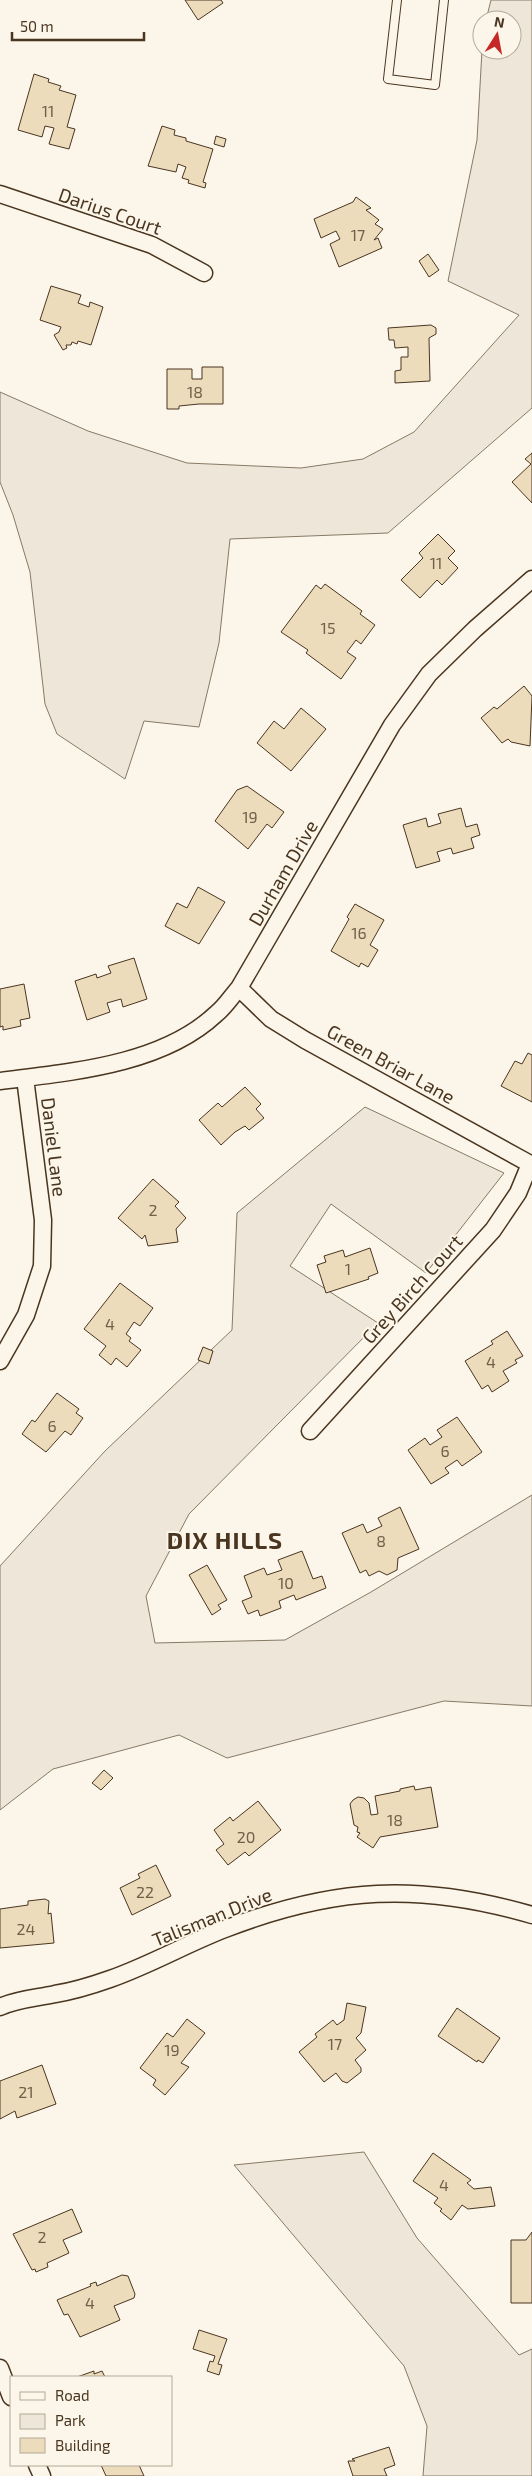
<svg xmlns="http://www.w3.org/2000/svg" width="532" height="2476" font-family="'Exo 2',sans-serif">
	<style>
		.green { fill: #ede6d9; stroke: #887966 }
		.building { fill: #ecdcbc; stroke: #4a3520 }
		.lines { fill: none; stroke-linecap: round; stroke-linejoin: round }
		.lane-casing { stroke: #4a3520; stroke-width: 10 }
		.street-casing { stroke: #4a3520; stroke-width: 19 }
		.lane { stroke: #fbf6e9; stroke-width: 8 }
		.street { stroke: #fbf6e9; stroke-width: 16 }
		.labels { text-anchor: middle; stroke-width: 4; stroke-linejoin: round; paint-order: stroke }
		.number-label { font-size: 16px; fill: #725f47 }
		.street-label { font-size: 19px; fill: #4a3520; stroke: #fbf6e9 }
		.district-label { font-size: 24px; font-weight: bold; letter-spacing: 1px; fill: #4a3520; stroke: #fbf6e9 }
	</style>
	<rect width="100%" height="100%" fill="#fbf6e9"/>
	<path class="green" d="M491,0H532V408L388,533L230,539L219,643L199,727L144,721L125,779L57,734L45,704L30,572L13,515L0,482V392L88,431L187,463L301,468L363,459L414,432L519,315L448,281L477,140L482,50H512V20H486Z
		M365,1107L504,1173L426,1273L331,1204L290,1266L378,1323L189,1514L146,1596L155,1643L285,1640L371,1592L532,1495V1706L444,1701L227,1758L179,1735L53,1769L0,1810V1566L105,1451L232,1330L237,1213Z
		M364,2152L417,2238L519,2355L532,2349V2476H423L427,2426L404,2366L234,2165Z"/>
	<path class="building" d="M185,0H221L223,3L198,20Z
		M34,74L49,79L48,82L61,86L59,90L76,95L67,127L75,129L69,149L49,144L54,128L45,126L42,137L18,130Z
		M162,126L175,130L174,135L186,138V141L213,149L203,182L206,183L205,188L188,183L189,180L182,178L186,167L178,164L176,172L148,166Z
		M216,136L226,139L224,147L214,144Z
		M356,197L371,208L366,210L379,220L375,224L383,229L374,240L378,238L382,248L339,267L330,244L340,239L336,231L321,238L314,219L353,202Z
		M428,254L439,270L429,277L419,261Z
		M51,286L81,295L78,303L89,307L90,302L103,307L91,345L78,341L77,344L72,342L71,345H66L67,348L63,350L54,335L59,332L61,327L40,320Z
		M431,325L436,328V334L429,338L430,381L395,383V371L401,370V357H408V347L395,348L394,340H389L388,328Z
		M202,367H223V404H199L179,406V409H167V369H192V379H202Z
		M532,453V503L512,482L531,464L525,459Z
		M438,534L455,551L448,558L458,568L442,585L437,580L420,598L401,580L423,558L419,553Z
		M325,584L362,611L360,614L375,625L361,644L356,640L347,652L356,658L341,679L306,653L308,650L281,632L316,585L321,589Z
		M524,686L532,696L530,746L511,742L508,739L502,743L481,718L494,707L497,709Z
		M301,708L326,729L291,771L257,743L274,721L284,729Z
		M247,786L284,812L272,828L267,824L248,849L215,821L237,790Z
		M461,808L466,827L477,824L480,835L471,838L474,848L453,854L451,848L437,852L440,861L416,868L403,825L426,818L428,827L441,823L438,814Z
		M198,887L225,902L199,944L165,926L177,903L187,908Z
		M355,904L384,920L370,945L378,950L368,967L361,963L359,967L331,951L349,919L347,917Z
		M134,958L147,999L123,1007L121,999L107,1003L110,1012L87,1020L75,981L96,974L97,978L111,973L108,966Z
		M24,984L30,1018L20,1020L21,1026L3,1030V1026L0,1027V989Z
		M528,1053L532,1055V1102L501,1086L515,1061L522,1064Z
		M245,1087L261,1104L256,1109L264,1118L249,1130L245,1126L235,1132L221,1145L199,1120L218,1103L222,1107Z
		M153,1179L179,1202L175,1206L186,1218L176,1229L178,1242L148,1246L145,1235L142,1239L118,1218Z
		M370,1248L378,1273L368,1277L369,1279L326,1293L317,1265L326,1262L324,1256L343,1250L345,1257Z
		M120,1283L153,1308L140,1326L134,1322L126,1334L131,1338L129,1341L141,1350L127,1367L116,1358L111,1365L99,1355L106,1346L84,1329Z
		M507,1331L523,1356L515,1360L517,1363L503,1371L509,1381L492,1392L488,1385L482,1389L465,1361L493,1344L491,1341Z
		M203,1347L213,1351L209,1364L198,1360Z
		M57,1393L79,1409L76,1413L83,1418L71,1435L65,1431L46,1452L22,1434L32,1420L35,1422Z
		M457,1417L482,1452L462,1466L457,1460L445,1468L449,1473L431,1484L408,1450L425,1438L430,1445L442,1437L437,1430Z
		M400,1507L419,1549L398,1558L397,1570L387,1575L379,1571L369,1576L366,1570L360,1573L342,1533L363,1524L367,1533L382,1526L378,1518Z
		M302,1551L313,1579L322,1576L326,1588L296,1600L294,1595L279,1601L281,1608L260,1616L258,1610L248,1614L242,1601L252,1597L244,1576L264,1568L267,1575L282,1570L278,1560Z
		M207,1565L227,1600L218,1605L221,1609L212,1615L189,1575Z
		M104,1770L113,1778L101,1790L92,1783Z
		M414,1786L415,1790L431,1787L438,1827L380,1837L373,1848L357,1837L360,1833L357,1832L358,1827L354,1825L350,1804L353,1800L358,1797L364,1798L369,1803L371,1815L378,1814L375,1796L400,1791V1789Z
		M258,1801L281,1830L249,1856L245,1852L228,1865L216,1850L224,1844L214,1830L230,1817L233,1821Z
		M156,1865L171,1896L132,1915L120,1888L140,1878L138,1874Z
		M45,1899L49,1901L48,1914L51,1913L54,1943L0,1948V1909L28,1905V1901Z
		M347,2003L366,2007L361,2033L356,2038L366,2050L355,2060L361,2068V2072L347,2083L342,2081L336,2073L324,2082L299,2052L317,2037L315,2034L333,2020L337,2025L344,2020Z
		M457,2008L500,2038L483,2063L478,2060L477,2062L438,2036Z
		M187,2019L205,2033L181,2063L189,2067L165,2095L153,2085L156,2080L140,2068L167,2033L173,2037Z
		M42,2065L56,2104L17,2118L15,2111L0,2119V2081Z
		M433,2153L471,2180L467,2183L474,2189L491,2187L495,2206L468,2209L462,2205L451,2220L440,2211L442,2209L434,2203L438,2198L413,2181Z
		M72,2209L82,2232L63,2240L69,2253L47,2263L48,2267L36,2272L35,2269L32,2270L13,2234Z
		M532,2232V2303H511V2240H526Z
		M122,2275L128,2276L135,2294L134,2298L114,2306L120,2320L80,2337L68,2314L64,2315L57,2300L91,2286L90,2284L96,2282L97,2286Z
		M199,2330L227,2339L218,2364L222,2365L219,2375L207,2371L210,2361L213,2362L215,2356L193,2349Z
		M94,2371V2374L102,2371L105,2377H77Z
		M389,2447L395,2465L384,2469L387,2476H353L348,2461H355L352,2459Z
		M101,2465H139L144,2476H106Z"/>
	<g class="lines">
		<defs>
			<path id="lane" d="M397,0L388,79L435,85L444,0"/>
			<path id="street" d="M0,194L152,245L204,273
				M239,988L271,1019L305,1040L532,1165
				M0,1081C71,1072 162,1065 216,1014C225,1007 231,997 239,988L392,725L429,674L475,629L532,579
				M0,1361L26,1315L42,1266L43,1220L25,1078
				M310,1431L493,1230L518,1193L530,1164
				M0,2007C17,1999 37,1998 55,1994C74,1991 93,1985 110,1979C150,1965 186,1944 225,1929C334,1887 419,1882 532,1915
				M0,2368L11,2397
				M37,2465L42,2476"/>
		</defs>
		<use href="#lane" class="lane-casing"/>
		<use href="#street" class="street-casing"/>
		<use href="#lane" class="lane"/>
		<use href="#street" class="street"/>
	</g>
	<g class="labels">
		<g class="number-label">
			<text x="48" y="117">11</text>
			<text x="358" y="241">17</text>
			<text x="195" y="398">18</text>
			<text x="436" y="569">11</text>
			<text x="328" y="634">15</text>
			<text x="250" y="823">19</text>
			<text x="359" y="939">16</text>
			<text x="153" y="1216">2</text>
			<text x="348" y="1275">1</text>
			<text x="110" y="1330">4</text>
			<text x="491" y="1368">4</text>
			<text x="52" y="1432">6</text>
			<text x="445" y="1457">6</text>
			<text x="381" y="1547">8</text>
			<text x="286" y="1589">10</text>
			<text x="395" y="1826">18</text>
			<text x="246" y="1843">20</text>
			<text x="145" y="1898">22</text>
			<text x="26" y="1935">24</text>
			<text x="335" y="2050">17</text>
			<text x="172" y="2056">19</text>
			<text x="26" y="2098">21</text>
			<text x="444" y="2191">4</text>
			<text x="42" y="2243">2</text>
			<text x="90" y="2309">4</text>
		</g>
		<g class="street-label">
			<text transform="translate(110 211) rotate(19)" y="7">Darius Court</text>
			<text transform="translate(283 873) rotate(-60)" y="7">Durham Drive</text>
			<text transform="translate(391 1064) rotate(29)" y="7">Green Briar Lane</text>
			<text transform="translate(54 1147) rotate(83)" y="7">Daniel Lane</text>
			<text transform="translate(412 1289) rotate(-48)" y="7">Grey Birch Court</text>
			<text transform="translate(212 1917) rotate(-22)" y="7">Talisman Drive</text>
		</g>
		<g class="district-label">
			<text x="225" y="1549">DIX HILLS</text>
		</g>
	</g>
	<rect x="10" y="2376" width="162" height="90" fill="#fbf6e9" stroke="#b4a999"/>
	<rect x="20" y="2392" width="25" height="8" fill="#fbf6e9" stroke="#b4a999"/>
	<text x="55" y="2401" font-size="15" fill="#4a3520">Road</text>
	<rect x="20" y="2414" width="25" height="15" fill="#ede6d9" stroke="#b4a999"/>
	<text x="55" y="2426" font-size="15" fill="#4a3520">Park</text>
	<rect x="20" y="2438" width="25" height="15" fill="#ecdcbc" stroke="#b4a999"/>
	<text x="55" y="2451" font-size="15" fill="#4a3520">Building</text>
	<g transform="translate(497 35) rotate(11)"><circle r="24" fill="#fbf6e9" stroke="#b4a999"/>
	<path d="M0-4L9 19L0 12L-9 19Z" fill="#c62828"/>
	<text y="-8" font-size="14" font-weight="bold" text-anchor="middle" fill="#4a3520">N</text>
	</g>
	<path d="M12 32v8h132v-8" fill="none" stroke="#4a3520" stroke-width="2.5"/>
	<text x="20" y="32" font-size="15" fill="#4a3520" stroke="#fbf6e9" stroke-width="4" paint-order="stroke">50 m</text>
</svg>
